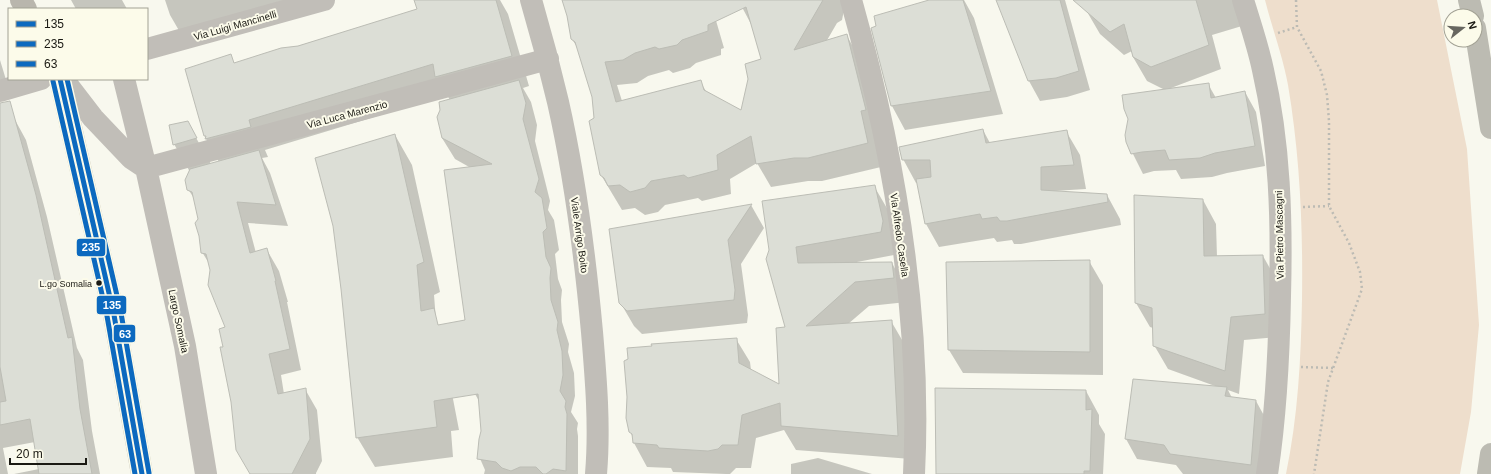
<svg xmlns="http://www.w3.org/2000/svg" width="1491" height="474" font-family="Helvetica,sans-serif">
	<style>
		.green { fill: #eedecc }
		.shadow { fill: #0003 }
		.building { fill: #dcded6; stroke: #bcbdb5; fill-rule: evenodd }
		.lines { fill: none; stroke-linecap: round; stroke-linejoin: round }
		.path { stroke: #bcbbb4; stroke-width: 2.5; stroke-dasharray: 2 3; stroke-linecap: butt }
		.minor { stroke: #c1beb8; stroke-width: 22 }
		.major { stroke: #b9b6ad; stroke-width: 22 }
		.highway { stroke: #bcbbb2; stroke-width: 22 }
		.bus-1-casing { stroke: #fcfbea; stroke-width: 8 }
		.bus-2-casing { stroke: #fcfbea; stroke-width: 8 }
		.bus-3-casing { stroke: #fcfbea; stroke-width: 8 }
		.bus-1 { stroke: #0c69bf; stroke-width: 5 }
		.bus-2 { stroke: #0c69bf; stroke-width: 5 }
		.bus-3 { stroke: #0c69bf; stroke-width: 5 }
		.bus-dot { fill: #1a1913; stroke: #fcfbea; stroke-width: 1.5 }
		.labels { text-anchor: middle; stroke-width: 4; stroke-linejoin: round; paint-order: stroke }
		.bus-label { font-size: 9px; fill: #1a1913; stroke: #fcfbea; text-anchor: end }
		.street-label { font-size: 10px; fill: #1a1913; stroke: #fcfbea }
		.line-badge { stroke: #fcfbea; stroke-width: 1.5 }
		.badge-label { font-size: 11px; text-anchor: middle; font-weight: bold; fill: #fff }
	</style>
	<rect width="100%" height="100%" fill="#f8f8ee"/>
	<path class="green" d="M1265,0H1437L1467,149L1479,325L1471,412L1460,474H1286C1298,416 1301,359 1302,299C1303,227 1300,156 1288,85C1283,57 1272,28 1265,0Z"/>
	<path class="shadow" d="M71,0H122L127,9H76Z
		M165,0H298L181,34L170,15Z
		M430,0H500L508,14L529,86L523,88L531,102L537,125L535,141L550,201L548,210L554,220L559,250L555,254L558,279L562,290L561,300L562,322L569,344L568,352L574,373L575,396L571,412L578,423L577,429L578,436V474H484L485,470L478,454L482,431L479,401L475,394L471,168L455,159L442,138L450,100L447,95L265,150L268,157L262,158L270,173L288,226L248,223L256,253L267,250L279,271L288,302H287L301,370L281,375L284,394L305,389L317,410L322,461L316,473V474H251L225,347L226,328L210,265L202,252L199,220L195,200L188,189L190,172L174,144L187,122L211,164L219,162L206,139L205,136L230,56L235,64L298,46L418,10Z
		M564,0H710L724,48L721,49V55L696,63L690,68L673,73L669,70L648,76L637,83L617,85L622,101L700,81L707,93L742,111L762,60L752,26L743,9L741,0H846L842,20L837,23L826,42L847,36L860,59L881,167L822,181H808L771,187L757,163L730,179L731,194L702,201L698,198L665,205L658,212L645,215L635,208L622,210L601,175L593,97L580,52L572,39Z
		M933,0H964L974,18L1003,114L905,130L892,106L873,28Z
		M997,0H1065L1090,90L1067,97L1040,101L1029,81Z
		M1095,0H1235L1242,26L1212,35L1221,69L1171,88L1208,84L1216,98L1245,92L1256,112L1265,166L1227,173L1212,177L1181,179L1176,170L1154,171L1143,174L1127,142L1165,90L1147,81L1133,57L1132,51L1124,55L1100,34L1086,10Z
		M0,60L7,83L0,85Z
		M14,118L26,140L47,217L77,348L83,360L92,431L100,474H14L39,469L35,442L3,448L8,474H0V122Z
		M983,130L990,143L1066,131L1080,155L1086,189L1054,191V192L1107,195L1120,219L1121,225L1021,244H1014L1012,240L997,242L994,238L939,247L926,224L918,183H916L903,159Z
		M395,135L412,165L440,292L434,295L437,333L442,342L459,430L451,431L453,457L375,467L357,437Z
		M874,186L888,210L894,255L857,262V263H892L905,287L907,302L869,306L848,324L891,321L905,345L911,459L796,450L784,430L756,438L751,468H736L730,474H726L673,472L671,468L647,467L634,443L633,438L630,431L736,339L750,362L751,370L780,386L786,328L767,259Z
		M1203,200L1216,224L1217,257L1263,256L1276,279L1278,337L1244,340L1239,394L1228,390L1232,398L1256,401L1267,421L1263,474H1183L1176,465L1137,459L1126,439L1215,386L1168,369L1154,345L1153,328L1150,327L1136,303Z
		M751,205L764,228L741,264L748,315L747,323L642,334L634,326L620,302Z
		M1089,261L1103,285V375L963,373L949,350Z
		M1086,391L1099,415V424L1105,434L1103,474H940Z
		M818,458L872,474H791V464Z"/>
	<path class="building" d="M414,0H496L512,56L435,77L433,64L249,120L251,127L205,139L206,136H204L185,69L231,54L234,63L281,48L298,46L417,9Z
		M562,0H823L794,50L847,34L866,110L861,111L868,143L808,158H794L756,164L751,136L717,155L718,170L688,178L684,175L651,181L645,188L630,192L620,185L608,186L604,178L600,175L589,121L594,118L592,97L575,42L571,39L567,16ZM746,7L761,59L745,64L748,79L741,110L704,90L701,80L616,102L605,62L623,60L635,53L655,47L659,49L677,45L682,40L708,31V25Z
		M929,0H963L991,91L891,106L871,28L876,26L874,16Z
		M996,0H1060L1079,71L1056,78L1028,81Z
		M1073,0H1196L1209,45L1151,67L1133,57L1124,24L1110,32Z
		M519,80L526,103L523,119L539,179L535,192L542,198L547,228L543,232L546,257L551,268L550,278L551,300L558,322L557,330L562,351L563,375L560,391L566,401L565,407L567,414L566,471L553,469L546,474H543L536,467H520L511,471L502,468L496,462L477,459L479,439L481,431L478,394L434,401L437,427L356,438L341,289L333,226L315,158L395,134L424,262L417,265L421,311L434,308L438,325L465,320L444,170L492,164L442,138L437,117L440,110L439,102Z
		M1209,83L1211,98L1245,91L1255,146L1215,153L1200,158L1169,160L1165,150L1142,152L1131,154L1126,142L1125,135L1128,119L1124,109L1122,95Z
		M10,101L36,195L68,338L72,337L80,409L92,474H39L30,419L0,425V402L6,401L0,367V103Z
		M188,121L197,138L173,145L169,125Z
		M983,129L986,143L1067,130L1074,165L1041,167V190L1107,194L1108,202L1007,221H1000L997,217L982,219L980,214L925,224L916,179L931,177L930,160H902L899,147Z
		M259,150L276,205L237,202L250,253L267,248L276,281H275L290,349L269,354L278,394L306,388L310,439L292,474H250L236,450L231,402L220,347H223L219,329L225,327L208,285L210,270L206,254L201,253L199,236L195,223L198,219L192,192L187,190L185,180L190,169Z
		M875,185L883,221L881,232L796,247L798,263L892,262L894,278L855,282L806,326L892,320L898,436L781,426L780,403L742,415L738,445H722L718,449L708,451L659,448L657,445L633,443L632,434L629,432L626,418L627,397L624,361L628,359L627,348L652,346L651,344L737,338L739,363L779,384L776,328L785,327L766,259L769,250L762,201Z
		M1134,195L1203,199L1204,256L1263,255L1265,314L1231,317L1225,371L1153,346L1152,308L1135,303Z
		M752,204L728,240L735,290L734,300L627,311L619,303L609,229Z
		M1090,260V352L948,350L946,262Z
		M1133,379L1227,387L1225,396L1256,400L1251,465L1170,454L1164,445L1125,439Z
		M935,388L1086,390V410L1092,409L1090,471H1084V474H936Z"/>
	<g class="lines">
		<path class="path" d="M1296,0L1297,27L1321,71L1327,95L1329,121V206L1349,243L1360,272L1362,289L1328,382L1314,474
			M1278,33L1297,27
			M1303,207L1329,206
			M1301,367L1333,368"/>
		<path class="minor" d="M531,0C541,34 550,68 558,102C575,177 585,255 592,332C596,379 600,427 596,474
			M851,0C894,152 922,315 914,474
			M1243,0C1250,23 1258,46 1263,70C1280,144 1282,220 1280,296C1279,355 1276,415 1267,474
			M147,49L324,0
			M63,79L93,118L131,158L146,168
			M124,79L146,168L185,346L206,474
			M0,91L41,79
			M146,168L548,59"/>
		<path class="major" d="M21,0L26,9
			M60,79L114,315L142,474"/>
		<path class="highway" d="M1469,0L1473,16
			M1475,28L1491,128
			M1488,474L1491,454"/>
		<defs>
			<path id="bus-1" d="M60,79L114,315L142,474"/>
			<path id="bus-2" d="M53,81L107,316L135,474"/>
			<path id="bus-3" d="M67,79L121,313L149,473"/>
		</defs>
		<use href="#bus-1" class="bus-1-casing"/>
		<use href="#bus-2" class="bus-2-casing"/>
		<use href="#bus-3" class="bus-3-casing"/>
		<use href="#bus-1" class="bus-1"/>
		<use href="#bus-2" class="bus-2"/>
		<use href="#bus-3" class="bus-3"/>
	</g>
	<circle class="bus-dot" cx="99" cy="283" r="3.5"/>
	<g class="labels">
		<g class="bus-label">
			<text x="92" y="287">L.go Somalia</text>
		</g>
		<g class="street-label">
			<text transform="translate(235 25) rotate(-16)" y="4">Via Luigi Mancinelli</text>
			<text transform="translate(347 114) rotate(-15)" y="4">Via Luca Marenzio</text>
			<text transform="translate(580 235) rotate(82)" y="4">Viale Arrigo Boito</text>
			<text transform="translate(900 235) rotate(82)" y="4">Via Alfredo Casella</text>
			<text transform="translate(1279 235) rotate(-91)" y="4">Via Pietro Mascagni</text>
			<text transform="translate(179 321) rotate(78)" y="4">Largo Somalia</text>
		</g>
	</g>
	<g class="line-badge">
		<rect x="76" y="238" width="30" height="19" rx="4" fill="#0c69bf"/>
		<rect x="96" y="295" width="31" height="20" rx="4" fill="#0c69bf"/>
		<rect x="113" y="324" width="23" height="19" rx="4" fill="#0c69bf"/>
	</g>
	<g class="badge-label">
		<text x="91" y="251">235</text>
		<text x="112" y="309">135</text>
		<text x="125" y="338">63</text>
	</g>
	<rect x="8" y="8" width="140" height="72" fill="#fcfbea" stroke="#a2a194"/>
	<rect x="16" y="21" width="20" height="6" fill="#0c69bf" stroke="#a2a194"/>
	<text x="44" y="28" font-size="12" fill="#1a1913">135</text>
	<rect x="16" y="41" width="20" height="6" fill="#0c69bf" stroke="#a2a194"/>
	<text x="44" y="48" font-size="12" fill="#1a1913">235</text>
	<rect x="16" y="61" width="20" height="6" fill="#0c69bf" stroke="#a2a194"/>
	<text x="44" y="68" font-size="12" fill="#1a1913">63</text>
	<g transform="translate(1463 28) rotate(73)"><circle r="19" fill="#fcfbea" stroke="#a2a194"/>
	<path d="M0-3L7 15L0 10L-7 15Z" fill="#686760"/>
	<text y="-6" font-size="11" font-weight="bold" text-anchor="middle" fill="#1a1913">N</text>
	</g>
	<path d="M10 458v6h76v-6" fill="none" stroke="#1a1913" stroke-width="2"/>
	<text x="16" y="458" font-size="12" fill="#1a1913" stroke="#fcfbea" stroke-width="3" paint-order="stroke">20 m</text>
</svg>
